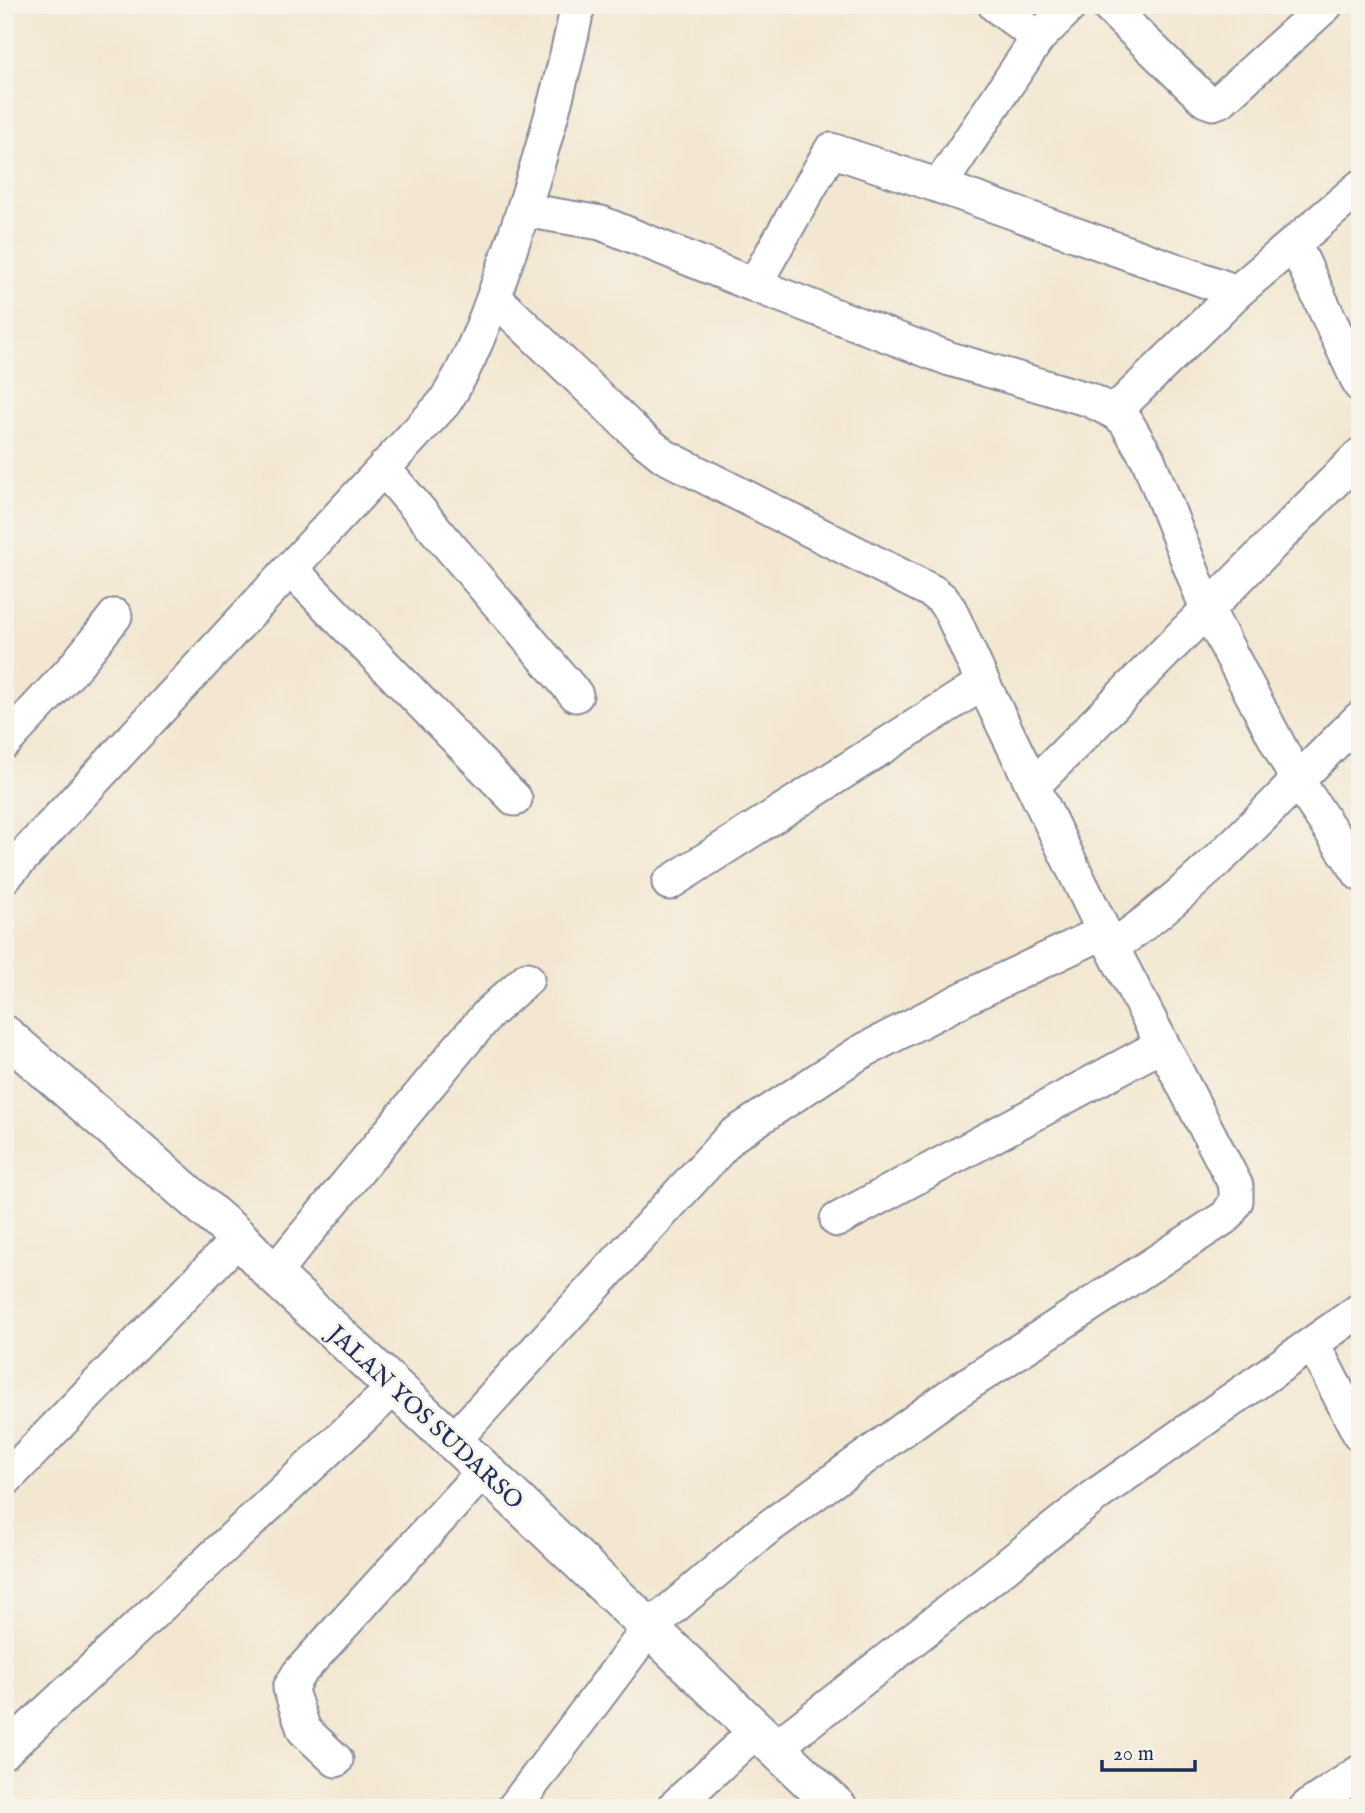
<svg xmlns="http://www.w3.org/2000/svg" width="1365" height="1813" font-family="'IM FELL English',serif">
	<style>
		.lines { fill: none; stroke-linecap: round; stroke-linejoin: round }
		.minor-casing { stroke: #878b98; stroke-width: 37 }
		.highway-casing { stroke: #878b98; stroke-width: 42 }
		.minor { stroke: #fff; stroke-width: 33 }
		.highway { stroke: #fff; stroke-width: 38 }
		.labels { text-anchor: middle; stroke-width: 5; stroke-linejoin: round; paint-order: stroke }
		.street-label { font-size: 24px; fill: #1b2f5e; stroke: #f7f3e8 }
	</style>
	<rect width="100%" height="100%" fill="#f7f3e8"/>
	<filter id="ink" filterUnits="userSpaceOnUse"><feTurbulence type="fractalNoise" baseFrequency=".0143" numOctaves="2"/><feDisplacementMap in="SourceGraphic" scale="14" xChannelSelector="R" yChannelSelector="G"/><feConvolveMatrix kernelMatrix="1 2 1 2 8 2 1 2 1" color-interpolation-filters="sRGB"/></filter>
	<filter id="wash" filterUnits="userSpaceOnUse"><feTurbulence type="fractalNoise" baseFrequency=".00686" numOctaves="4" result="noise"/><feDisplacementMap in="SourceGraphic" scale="28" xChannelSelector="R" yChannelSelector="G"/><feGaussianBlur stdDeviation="1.57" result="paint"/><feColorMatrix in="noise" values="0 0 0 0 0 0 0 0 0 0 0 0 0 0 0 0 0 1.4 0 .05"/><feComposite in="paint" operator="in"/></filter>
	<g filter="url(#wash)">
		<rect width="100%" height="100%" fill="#f3e7d1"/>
	</g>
	<g filter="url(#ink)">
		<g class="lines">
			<defs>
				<path id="minor" d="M995,5L1038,38
					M1107,5L1205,100L1213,103L1221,100L1326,5
					M939,186L1038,38L1071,5
					M524,210L601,223L754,285L950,359L1090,400L1114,412L1125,420L1148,459L1207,609L1297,780L1360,874
					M1294,243L1360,385
					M754,285L831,150L939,186L1237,292
					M494,297L638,435L664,456L933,592L942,599L950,610L983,683L1104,932L1236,1186V1201L1227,1216L948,1397L762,1532L649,1628L514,1808
					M1114,412L1237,292L1360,187
					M384,469L576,695
					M291,569L515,799
					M5,742L72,670L115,616
					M1033,786L1360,455
					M5,876L444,403C472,361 489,310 506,262C535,178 560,92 578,5
					M669,883L983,683
					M1112,947C1205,883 1279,797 1360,718
					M837,1220L1162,1045
					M273,1274L458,1049L490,1012L527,979
					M1313,1344L1360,1435
					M453,1441L732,1136L859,1053L967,997L1104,932
					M5,1480L239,1238
					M775,1748L1099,1493L1360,1310
					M5,1751L394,1388
					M336,1760L304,1730L290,1688L299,1673L484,1470
					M673,1808L757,1730
					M1306,1808L1360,1772"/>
				<path id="highway" d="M5,1035L239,1238L273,1274L484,1470L838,1808"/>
			</defs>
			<use href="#minor" class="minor-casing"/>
			<use href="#highway" class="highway-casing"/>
			<use href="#minor" class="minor"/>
			<use href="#highway" class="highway"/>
		</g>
	</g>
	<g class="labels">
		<g class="street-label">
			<text transform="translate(426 1417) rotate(43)" y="8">JALAN YOS SUDARSO</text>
		</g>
	</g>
	<rect width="1365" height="1813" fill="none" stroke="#f7f3e8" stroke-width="28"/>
	<path d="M1102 1760v10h93v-10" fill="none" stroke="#1b2f5e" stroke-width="3.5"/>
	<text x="1113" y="1760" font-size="21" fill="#1b2f5e" stroke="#f7f3e8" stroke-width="5" paint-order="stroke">20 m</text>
</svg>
